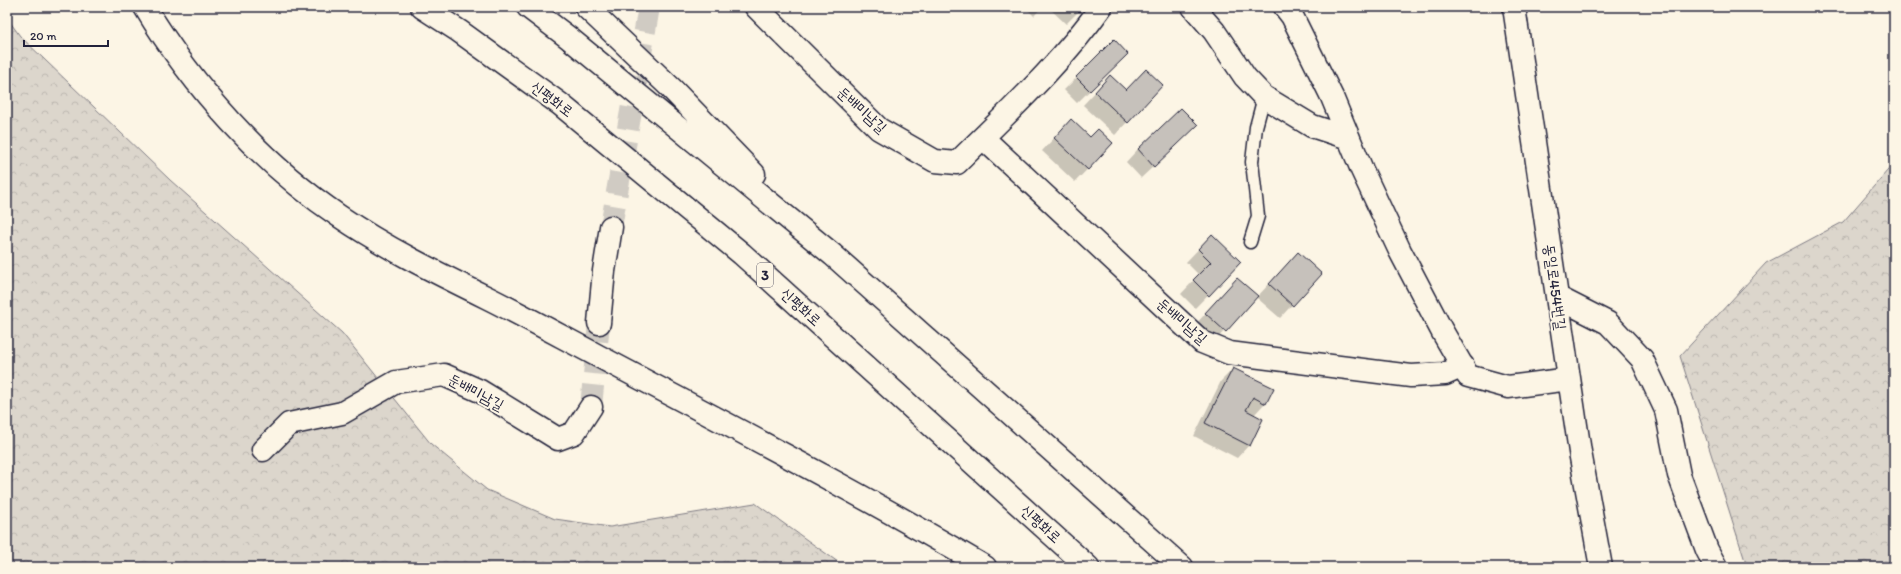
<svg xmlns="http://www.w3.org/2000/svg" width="1901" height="574" font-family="Itim,'Poor Story',sans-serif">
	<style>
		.forest { fill: url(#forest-crowns); stroke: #7f7c84 }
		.shadow { fill: #0003 }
		.building { fill: #c6c1bb; stroke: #22223b }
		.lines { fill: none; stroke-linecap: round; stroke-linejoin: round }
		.minor-tunnel { stroke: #d0cbc3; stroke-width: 22; stroke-dasharray: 22 11; stroke-linecap: butt }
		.service-casing { stroke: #22223b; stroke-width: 15 }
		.minor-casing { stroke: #22223b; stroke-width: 25 }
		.trunk-casing { stroke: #22223b; stroke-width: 25 }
		.service { stroke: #fcf5e5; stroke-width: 12 }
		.minor { stroke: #fcf5e5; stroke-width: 22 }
		.trunk { stroke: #fcf5e5; stroke-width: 22 }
		.labels { text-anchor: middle; stroke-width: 4; stroke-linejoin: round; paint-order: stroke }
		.shield { fill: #fcf5e5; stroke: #63616e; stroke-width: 1 }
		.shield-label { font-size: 14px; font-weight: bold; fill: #22223b }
		.street-label { font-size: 15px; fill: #22223b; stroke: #fcf5e5 }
	</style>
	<defs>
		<pattern id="forest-crowns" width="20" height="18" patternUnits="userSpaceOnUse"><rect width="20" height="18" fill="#dcd6cc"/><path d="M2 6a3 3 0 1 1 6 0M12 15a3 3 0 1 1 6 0" fill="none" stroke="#bcb7b0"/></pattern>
	</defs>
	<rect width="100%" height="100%" fill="#fcf5e5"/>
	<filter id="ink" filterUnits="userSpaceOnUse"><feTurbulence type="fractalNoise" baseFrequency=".025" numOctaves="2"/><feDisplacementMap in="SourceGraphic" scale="8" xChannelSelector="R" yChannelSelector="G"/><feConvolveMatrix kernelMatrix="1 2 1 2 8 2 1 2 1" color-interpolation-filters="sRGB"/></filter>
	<g filter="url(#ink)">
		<path class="forest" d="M7,18L20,36L170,180L342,333L431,444L487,490L555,519L610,527L755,503L845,567H7Z
			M1894,163V567H1747L1680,356L1766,263L1843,222Z"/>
		<path class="shadow" d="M1025,7H1042L1034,16Z
			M1048,7H1083L1066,24Z
			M1114,41L1127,54L1077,103L1064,90Z
			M1162,85L1115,135L1083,105L1098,89L1126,91Z
			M1059,133L1112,144L1075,182L1042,151Z
			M1184,138L1141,178L1126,162L1138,149Z
			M1212,235L1240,262L1195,308L1181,294L1199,275L1186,262Z
			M1286,266L1320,274L1280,318L1256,297L1213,343L1194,326L1237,279L1257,297Z
			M1233,369L1265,403L1254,415L1249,445L1237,458L1194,436L1221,381Z"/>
		<path class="building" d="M1074,7H1084L1079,12Z
			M1114,39L1128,54L1090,91L1076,77Z
			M1146,69L1163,85L1128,123L1095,92L1110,75L1126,90Z
			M1181,108L1198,125L1154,167L1138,149Z
			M1071,119L1090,137L1098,129L1113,143L1088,170L1054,138Z
			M1212,234L1241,262L1209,296L1193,280L1211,262L1198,249Z
			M1298,252L1322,274L1293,306L1269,284Z
			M1237,278L1258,296L1226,332L1205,313Z
			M1233,368L1274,388L1266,404L1253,397L1246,410L1263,419L1250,446L1205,423Z"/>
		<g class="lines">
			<path class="minor-tunnel" d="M611,227L649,7
				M591,407L599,323"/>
			<defs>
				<path id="service" d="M1250,242L1258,216L1252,162L1256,127L1264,97"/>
				<path id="minor" d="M756,7L879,129L935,161L957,163C1007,113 1060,65 1101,7
					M1193,7L1214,31L1245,77L1264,97L1312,126L1349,138
					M1285,7L1292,16L1332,97L1362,170L1400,251L1442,331L1468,376L1508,387L1569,379
					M1514,7L1580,452L1601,567
					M983,138L1202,342L1229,353L1411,376L1445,374L1463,366
					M1557,297L1608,323L1642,359L1666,410L1679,475L1707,550L1716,567
					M599,323L604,271L611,227
					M263,450L289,424L342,413L396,382L444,375L480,391L558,439L574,433L591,407"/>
				<path id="trunk" d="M145,7C193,87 262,164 339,216C386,248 437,273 488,298C526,317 564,338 602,358C730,426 860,493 985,567
					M422,7L459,31L560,104L742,254L1088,567
					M528,7L569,38L833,255L1182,567
					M586,7L671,88L754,174"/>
			</defs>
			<use href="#service" class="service-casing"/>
			<use href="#minor" class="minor-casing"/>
			<use href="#trunk" class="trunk-casing"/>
			<use href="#service" class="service"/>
			<use href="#minor" class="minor"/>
			<use href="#trunk" class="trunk"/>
		</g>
	</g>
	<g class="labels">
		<rect class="shield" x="757" y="263" width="16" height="24" rx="3"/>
		<g class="shield-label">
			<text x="765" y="280">3</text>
		</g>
		<g class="street-label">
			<text transform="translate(552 99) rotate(37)" y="5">신평화로</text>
			<text transform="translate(862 110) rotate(42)" y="5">둔배미남길</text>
			<text transform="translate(1555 287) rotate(82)" y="5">동일로454번길</text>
			<text transform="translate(801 307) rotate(42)" y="5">신평화로</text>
			<text transform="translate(1182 321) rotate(41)" y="5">둔배미남길</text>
			<text transform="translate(476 392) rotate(28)" y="5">둔배미남길</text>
			<text transform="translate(1041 524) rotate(42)" y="5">신평화로</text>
		</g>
	</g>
	<rect width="1901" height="574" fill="none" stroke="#fcf5e5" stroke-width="24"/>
	<rect x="12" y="12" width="1877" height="550" fill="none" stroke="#22223b" stroke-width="1.5" filter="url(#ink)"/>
	<path d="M24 40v6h84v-6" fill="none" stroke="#22223b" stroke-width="2"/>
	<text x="30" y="40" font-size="12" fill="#22223b" stroke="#fcf5e5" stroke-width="3" paint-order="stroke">20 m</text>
</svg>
